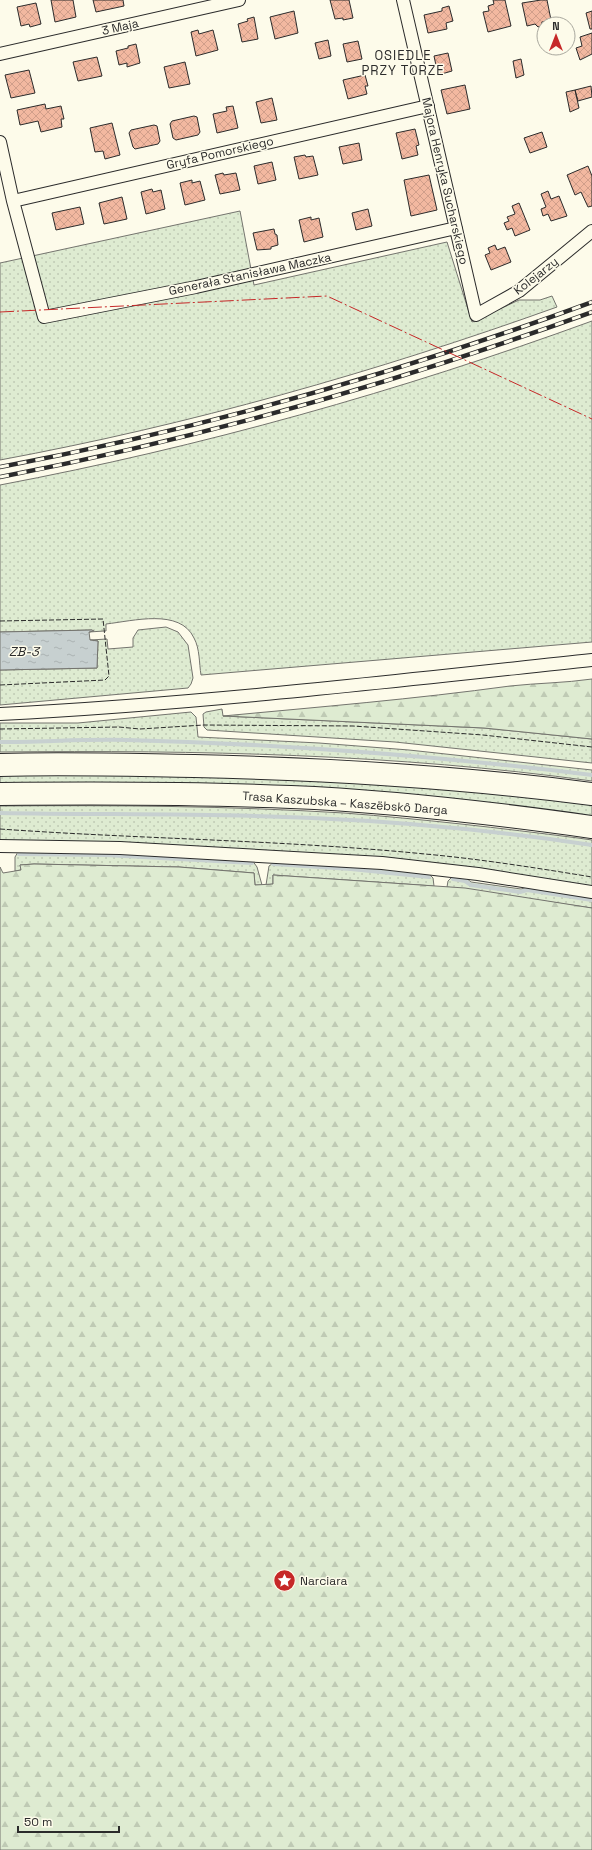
<svg xmlns="http://www.w3.org/2000/svg" width="592" height="1850" font-family="'Space Grotesk',sans-serif">
	<style>
		.grass { fill: url(#grass-dots); stroke: #74746e }
		.forest { fill: url(#forest-firs); stroke: #74746e }
		.water { fill: url(#water-ripples); stroke: #74746e }
		.lines { fill: none; stroke-linecap: round; stroke-linejoin: round }
		.stream { stroke: #c7d0d0; stroke-width: 4 }
		.building { fill: url(#building-cross-hatch); stroke: #2b2b2b }
		.minor-casing { stroke: #2b2b2b; stroke-width: 14 }
		.motorway-casing { stroke: #2b2b2b; stroke-width: 24 }
		.minor { stroke: #fdfbea; stroke-width: 12 }
		.motorway { stroke: #fdfbea; stroke-width: 22 }
		.rail-casing { stroke: #2b2b2b; stroke-width: 4.5 }
		.rail { stroke: #fdfbea; stroke-width: 3; stroke-dasharray: 9; stroke-linecap: butt }
		.fence { stroke: #2b2b2b; stroke-width: 1; stroke-dasharray: 5 2; stroke-linecap: butt }
		.power { stroke: #c62828; stroke-width: 1; stroke-dasharray: 14 3 2 3; stroke-linecap: butt }
		.labels { text-anchor: middle; stroke-width: 3; stroke-linejoin: round; paint-order: stroke }
		.street-label { font-size: 12px; fill: #2b2b2b; stroke: #fdfbea }
		.poi-label { font-size: 12px; fill: #2b2b2b; stroke: #fdfbea; text-anchor: start }
		.neighbourhood-label { font-size: 13px; letter-spacing: 1px; fill: #2b2b2b; stroke: #fdfbea }
		.water-label { font-size: 13px; font-style: italic; fill: #2b2b2b; stroke: #fdfbea }
	</style>
	<defs>
		<pattern id="grass-dots" width="8" height="8" patternUnits="userSpaceOnUse"><rect width="8" height="8" fill="#deebd1"/><path d="M2 2h.1M6 6h.1" fill="none" stroke="#bfcab4" stroke-width="1.8" stroke-linecap="round"/></pattern>
		<pattern id="forest-firs" width="22" height="20" patternUnits="userSpaceOnUse"><rect width="22" height="20" fill="#deebd1"/><path d="M5 1l3.5 6h-7zM16 11l3.5 6h-7z" fill="#bfcab4"/></pattern>
		<pattern id="water-ripples" width="26" height="14" patternUnits="userSpaceOnUse"><rect width="26" height="14" fill="#c7d0d0"/><path d="M2 4q2-2 4 0t4 0M15 11q2-2 4 0t4 0" fill="none" stroke="#abb3b3"/></pattern>
		<pattern id="building-cross-hatch" width="8" height="8" patternUnits="userSpaceOnUse"><rect width="8" height="8" fill="#f2b8a0"/><path d="M0 0l8 8M0 8l8-8" fill="none" stroke="#d09e8a"/></pattern>
	</defs>
	<rect width="100%" height="100%" fill="#fdfbea"/>
	<path class="grass" d="M240,211L254,285L447,242L472,322L519,300H540L552,296L557,307C376,372 189,425 0,460V263Z
		M592,321V642L201,675C199,663 200,649 194,638C180,608 133,621 106,624V631H104L89,632L93,631L92,630L0,632V485C201,447 400,391 592,321Z
		M166,627L178,632L188,645L193,678L191,684L188,688L0,705V670L97,668L98,641L90,640L107,639L108,649L133,647V638L138,630Z
		M222,709L223,716L484,728L592,739V763L395,742L207,730L204,727L203,714L206,712Z
		M191,712L196,717L198,737L319,743L409,750L592,770V781C396,754 198,750 0,752V723H78Z
		M0,775C95,775 190,774 284,778C387,783 490,792 592,805V817L0,783Z
		M0,806C115,805 229,806 344,813C422,819 500,828 578,838L592,840V887L83,842L0,841Z
		M18,852H81L252,860L257,867L262,885H255L254,873L179,867L34,864L20,865L21,870L15,871V857Z
		M275,862L389,869L429,874L433,878L434,886L273,875V884L266,885L269,866Z
		M452,877L466,878L471,882L521,889L528,887L592,898V908L447,887L448,881Z"/>
	<path class="forest" d="M592,679V739L484,728L223,716C319,707 415,699 510,686C537,683 565,683 592,679Z
		M34,864L179,867L254,873L255,885L273,884V875L465,888L592,908V1850H0V867L3,873L21,870L20,865Z"/>
	<path class="water" d="M92,630L94,631L89,632L90,640L98,641L97,668L0,670V632Z"/>
	<g class="lines">
		<path class="stream" d="M0,742C42,742 85,739 127,740C283,744 438,756 592,775
			M0,813C104,815 208,813 312,818C406,822 499,831 592,845
			M19,854L106,855L252,863
			M273,864L351,869L429,877
			M453,879L465,881L471,885L520,892L527,890L592,900"/>
	</g>
	<path class="building" d="M51,0H73L76,17L55,22Z
		M93,0H123L124,6L96,12Z
		M330,0H349L353,18L343,20V18L335,19Z
		M493,0H505L511,26L488,32L483,12L489,11L488,6L494,4Z
		M541,0H547L551,20L542,22L541,26L538,27L535,24L527,26L522,3Z
		M36,3L41,24L30,27L29,24L21,26L17,7Z
		M449,6L453,21L446,23L447,29L428,33L424,15L442,11V8Z
		M294,11L298,33L275,39L270,17Z
		M592,11V29H590L586,13Z
		M254,17L258,39L242,42L238,24L248,21L247,19Z
		M198,30L199,34L213,30L218,50L196,56L191,32Z
		M592,33V54L580,60L576,48L582,46L580,37Z
		M328,40L331,56L319,59L315,43Z
		M358,41L362,59L347,62L343,44Z
		M136,44L140,63L127,67V63L119,65L116,51L128,48V46Z
		M448,53L452,71L438,75L434,56Z
		M97,57L102,76L78,81L73,62Z
		M521,59L524,75L516,78L513,61Z
		M185,62L190,84L169,88L164,67Z
		M29,70L35,93L11,98L5,75Z
		M365,75L368,86H365L367,94L348,99L343,80Z
		M465,85L470,109L447,114L441,90Z
		M591,86L592,97L578,101L575,90Z
		M575,90L579,108L570,112L566,92Z
		M272,98L277,120L261,123L256,102Z
		M45,104L46,109L61,106L64,119H61L62,127L41,132L38,121L20,125L17,110Z
		M233,106L238,128L217,133L213,114L227,111L226,107Z
		M194,116L197,117L200,132L198,135L176,140L173,138L170,124L172,121Z
		M112,123L120,155L105,159L103,151L95,152L90,128Z
		M154,125L157,126L160,141L158,144L135,149L133,147L129,133L131,130Z
		M415,129L419,145L416,146L418,155L402,159L396,133Z
		M542,132L547,147L530,153L524,138Z
		M359,143L362,160L343,164L339,147Z
		M305,155L306,157L313,156L318,175L299,179L294,157Z
		M272,162L276,180L258,184L254,166Z
		M588,166L592,176V206L588,207L581,192L575,195L567,175Z
		M223,173L224,175L236,173L240,190L220,194L215,175Z
		M429,175L437,210L411,216L404,180Z
		M192,180V183L200,181L205,200L185,205L180,183Z
		M152,189L153,192L161,190L165,209L146,214L141,192Z
		M548,191L551,199L559,196L567,216L551,221L548,214L543,216L541,209L546,207L541,194Z
		M122,197L127,219L104,224L99,203Z
		M519,203L530,230L515,236L512,228L507,230L504,223L509,221L507,217L515,214L512,206Z
		M80,207L84,224L56,230L52,213Z
		M368,209L372,226L356,230L352,213Z
		M311,217V220L319,218L323,237L304,242L299,220Z
		M274,229L275,234L277,235L278,245L271,247V249L257,250L253,233Z
		M495,245L497,250L505,247L511,262L491,270L485,255L490,253L488,248Z"/>
	<g class="lines">
		<defs>
			<path id="minor" d="M403,0L476,315L519,291L592,231
				M0,54L239,0
				M0,142L13,201L44,317L196,287L456,228
				M13,201L428,106
				M0,714C198,704 395,681 592,660
				M0,846L120,848L382,863L478,874L592,892"/>
			<path id="motorway" d="M0,765C65,763 129,765 194,766C327,769 460,777 592,794
				M0,794C97,793 194,793 291,797C391,801 492,813 592,827"/>
		</defs>
		<use href="#minor" class="minor-casing"/>
		<use href="#motorway" class="motorway-casing"/>
		<use href="#minor" class="minor"/>
		<use href="#motorway" class="motorway"/>
		<defs>
			<path id="rail" d="M0,467C202,429 399,373 592,302
				M0,477C202,438 399,382 592,312"/>
		</defs>
		<use href="#rail" class="rail-casing"/>
		<use href="#rail" class="rail"/>
		<path class="fence" d="M0,621L103,619L109,676L105,680L0,685
			M0,729L119,727L140,729L204,725L353,726L483,735L592,747
			M0,829C141,839 283,840 425,854C480,859 537,868 592,877"/>
		<path class="power" d="M0,312L327,296L592,419"/>
	</g>
	<defs>
		<symbol id="sight-disc" viewBox="-11 -11 22 22"><circle r="9.5" fill="#c62828" stroke="#fdfbea"/><path d="M0-6L1.8-2.2L6-1.7L2.9 1.2L3.7 5.4L0 3.3L-3.7 5.4L-2.9 1.2L-6-1.7L-1.8-2.2Z" fill="#fff"/></symbol>
	</defs>
	<g fill-rule="evenodd">
		<use href="#sight-disc" x="272" y="1568" width="25" height="25"/>
	</g>
	<g class="labels">
		<g class="street-label">
			<text transform="translate(120 27) rotate(-13)" y="4">3 Maja</text>
			<text transform="translate(220 153) rotate(-13)" y="4">Gryfa Pomorskiego</text>
			<text transform="translate(445 181) rotate(77)" y="4">Majora Henryka Sucharskiego</text>
			<text transform="translate(250 274) rotate(-12)" y="4">Generała Stanisława Maczka</text>
			<text transform="translate(536 276) rotate(-38)" y="4">Kolejarzy</text>
			<text transform="translate(345 803) rotate(4)" y="4">Trasa Kaszubska – Kaszëbskô Darga</text>
		</g>
		<g class="poi-label">
			<text x="300" y="1585">Narciara</text>
		</g>
		<g class="neighbourhood-label">
			<text x="403" y="60">OSIEDLE<tspan x="403" dy="15">PRZY TORZE</tspan></text>
		</g>
		<g class="water-label">
			<text x="24" y="656">ZB-3</text>
		</g>
	</g>
	<g transform="translate(556 36)"><circle r="19" fill="#fdfbea" stroke="#a9a89e"/>
	<path d="M0-3L7 15L0 10L-7 15Z" fill="#c62828"/>
	<text y="-6" font-size="11" font-weight="bold" text-anchor="middle" fill="#2b2b2b">N</text>
	</g>
	<path d="M18 1826v6h101v-6" fill="none" stroke="#2b2b2b" stroke-width="2"/>
	<text x="24" y="1826" font-size="12" fill="#2b2b2b" stroke="#fdfbea" stroke-width="3" paint-order="stroke">50 m</text>
</svg>
